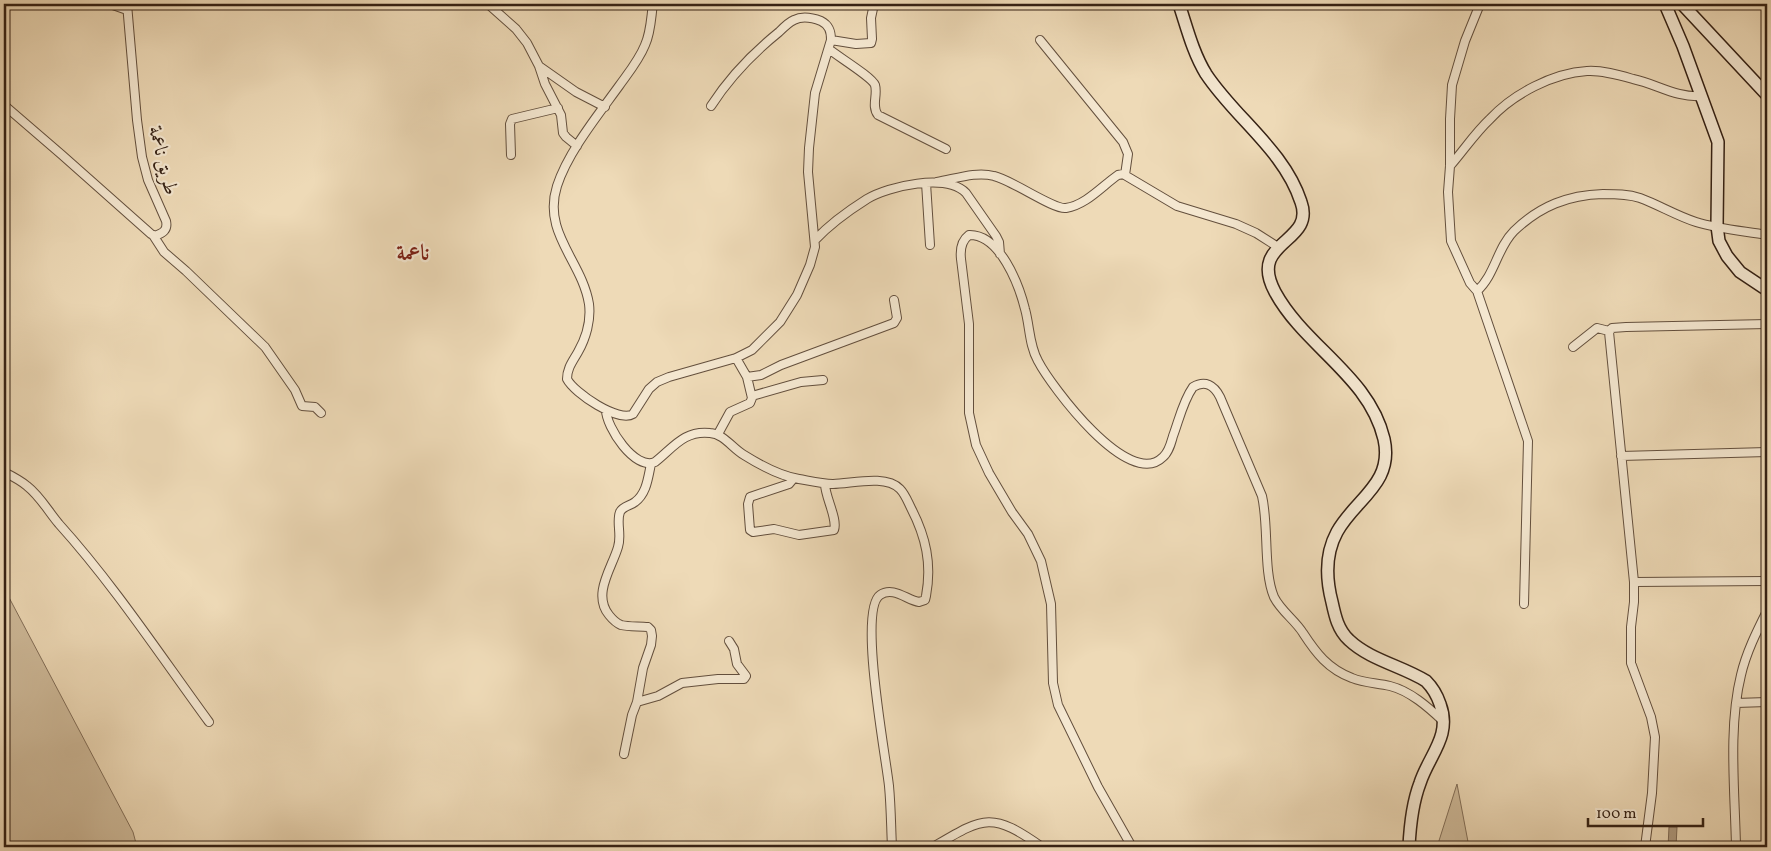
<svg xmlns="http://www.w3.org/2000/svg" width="1771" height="851" font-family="Vollkorn,Amiri,serif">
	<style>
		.green { fill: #cfbb9b; stroke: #826e58 }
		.water { fill: #af9b80; stroke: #7e6a55 }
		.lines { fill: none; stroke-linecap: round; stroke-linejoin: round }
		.street-casing { stroke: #634f3d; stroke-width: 10 }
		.secondary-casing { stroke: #352114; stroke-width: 14 }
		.street { stroke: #f4e7d0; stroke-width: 8 }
		.secondary { stroke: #f4e7d0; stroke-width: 11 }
		.labels { text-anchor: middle; stroke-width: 4.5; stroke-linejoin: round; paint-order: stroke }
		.street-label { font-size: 20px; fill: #352114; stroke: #f4e7d0 }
		.quarter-label { font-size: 22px; font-weight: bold; fill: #7a1f14; stroke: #f4e7d0 }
	</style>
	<rect width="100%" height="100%" fill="#eedab7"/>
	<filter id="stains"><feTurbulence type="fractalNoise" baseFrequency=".004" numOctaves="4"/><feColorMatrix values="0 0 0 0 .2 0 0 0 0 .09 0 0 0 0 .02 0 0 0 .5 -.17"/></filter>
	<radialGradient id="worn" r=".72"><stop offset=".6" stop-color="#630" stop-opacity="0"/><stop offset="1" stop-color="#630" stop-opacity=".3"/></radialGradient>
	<path class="green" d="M4,588L133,832L137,847H4Z
		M1457,784L1469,847H1437Z"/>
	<path class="water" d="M1669,827H1677L1676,847H1668Z"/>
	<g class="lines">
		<defs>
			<path id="street" d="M110,4L127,10
				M488,4L516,29L527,43L539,66L576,92L605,107
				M653,4C651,17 651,32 645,45C639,60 629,72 619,86C598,115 568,152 557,186C542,233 582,261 589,304C591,320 586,338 578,352C573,361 567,368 567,379C574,393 619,423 633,414L649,389L657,382L669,377L736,358L752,350L780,322L797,295L810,265L815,247L808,172L809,148L815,93L831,40C831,31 829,25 821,21C813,18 802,16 794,20C789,22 783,28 779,32C753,53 729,78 711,106
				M1480,4L1465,41L1452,85L1450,119V166L1448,192L1451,241L1470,283L1477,291L1528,441L1524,604
				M831,40L856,44L871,43L872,39L871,18L874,4
				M1040,40L1123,142L1128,154L1125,175
				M829,49C837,56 872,77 875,85C878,95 871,106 878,115L946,149
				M539,66L545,84L561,115L563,133L566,137L577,146
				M4,105L62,155L151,234L155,236C163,233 168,230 166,221L148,180L142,157L137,120L127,4
				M511,155L510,124L512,119L558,108
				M1450,166C1464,150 1475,133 1490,119C1513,94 1553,73 1587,71C1602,70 1619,75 1633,79C1657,84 1676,98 1702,96
				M937,182C955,179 976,171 994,176C1012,180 1054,210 1066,208C1086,205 1102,186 1118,175L1123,174L1177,206L1236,224L1256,233L1278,247
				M926,183L930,245
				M153,235L164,252L186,271L265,347L295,390L302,406L315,407L321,413
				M815,240C830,224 848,211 867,199C889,186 946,173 966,193L996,236L999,242L1000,254
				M1477,291C1495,275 1497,248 1514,231C1540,206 1568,195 1603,194C1616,194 1628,194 1640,198C1659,205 1677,216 1696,222C1719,229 1744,231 1767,235
				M1573,347L1597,328L1609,331
				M747,377L761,375L781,365L894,323L897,318L894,300
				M752,396L801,382L823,380
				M606,410C606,427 635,471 655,462C673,448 684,430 710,433C724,434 732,448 744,455C760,465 780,476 799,479C810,481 822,484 833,484C851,484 885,474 900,489C905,494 908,502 911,508C926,537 932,564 926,596L925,600L919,602C907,600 893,586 880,595C858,610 886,757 889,786C891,807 891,827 892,847
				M718,434L730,412L750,403L752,398L747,377L736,358
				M1621,456L1767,452
				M4,472C12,476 20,480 27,486C40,496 48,511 59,524C114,585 160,655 209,722
				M794,478L789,484L750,497L748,504L750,530L753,532L774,529L799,535L834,530C838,519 825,497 825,484
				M1634,582L1767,581
				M637,702L658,696L682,683L718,679H744L746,676L737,664L734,649L729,641
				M1736,703L1767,702
				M624,754L632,715L637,702L643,668L651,645L652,636L651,630L648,627C639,626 629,627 621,625C616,623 613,620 609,615C592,594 612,568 618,547C622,535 616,522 620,512C623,506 630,506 635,502C647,493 648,477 651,464
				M933,847C984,817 991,811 1042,847
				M1132,847L1098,787L1058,705L1053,683L1051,604L1041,561L1028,534L1012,512L989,473L976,445L969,413V324L961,259C960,250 961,241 969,235C1000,234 1019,285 1025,309C1030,327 1029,345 1038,361C1051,386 1129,491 1163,457C1169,452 1171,443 1173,436C1179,420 1183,401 1193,387C1205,380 1214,385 1220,397L1262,496C1269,526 1263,571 1274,597C1281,611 1295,620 1303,633C1316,653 1328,669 1352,678C1364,683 1377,683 1390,686C1410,691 1428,707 1443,721
				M1645,847L1652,793L1655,737L1651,717L1631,663V627L1634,602V582L1609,332L1612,328L1626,327L1767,324
				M1736,847C1735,793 1728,727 1741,675C1746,653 1757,631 1767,611"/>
			<path id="secondary" d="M1179,4C1187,28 1193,53 1206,74C1235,118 1284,150 1301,202C1316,244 1247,240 1275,292C1305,347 1369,376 1384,439C1394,484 1355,499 1337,532C1325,554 1326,579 1332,602C1335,616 1338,630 1349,640C1370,660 1402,666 1426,681C1433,688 1437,695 1440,704C1452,736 1429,755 1420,783C1412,804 1410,825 1409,847
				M1665,4L1683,46L1718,142L1717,226L1719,241L1727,256L1740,272L1767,290
				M1682,4L1767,95"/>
		</defs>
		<use href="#street" class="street-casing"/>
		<use href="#secondary" class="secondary-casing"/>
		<use href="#street" class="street"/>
		<use href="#secondary" class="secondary"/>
	</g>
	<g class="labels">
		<g class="street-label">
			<text transform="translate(164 160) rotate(76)" y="7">طريق ناعمة</text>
		</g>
		<g class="quarter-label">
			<text x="413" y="260">ناعمة</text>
		</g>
	</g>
	<rect width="1771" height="851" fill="none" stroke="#eedab7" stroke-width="20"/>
	<rect x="5" y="5" width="1761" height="841" fill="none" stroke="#352114" stroke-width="2.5"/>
	<rect x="10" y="10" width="1751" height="831" fill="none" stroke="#352114"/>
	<path d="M1588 818v8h115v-8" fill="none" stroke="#352114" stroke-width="2.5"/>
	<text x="1596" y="818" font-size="15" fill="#352114" stroke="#f4e7d0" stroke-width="4" paint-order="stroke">100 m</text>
	<rect width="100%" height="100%" filter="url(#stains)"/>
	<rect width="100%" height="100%" fill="url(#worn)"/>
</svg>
